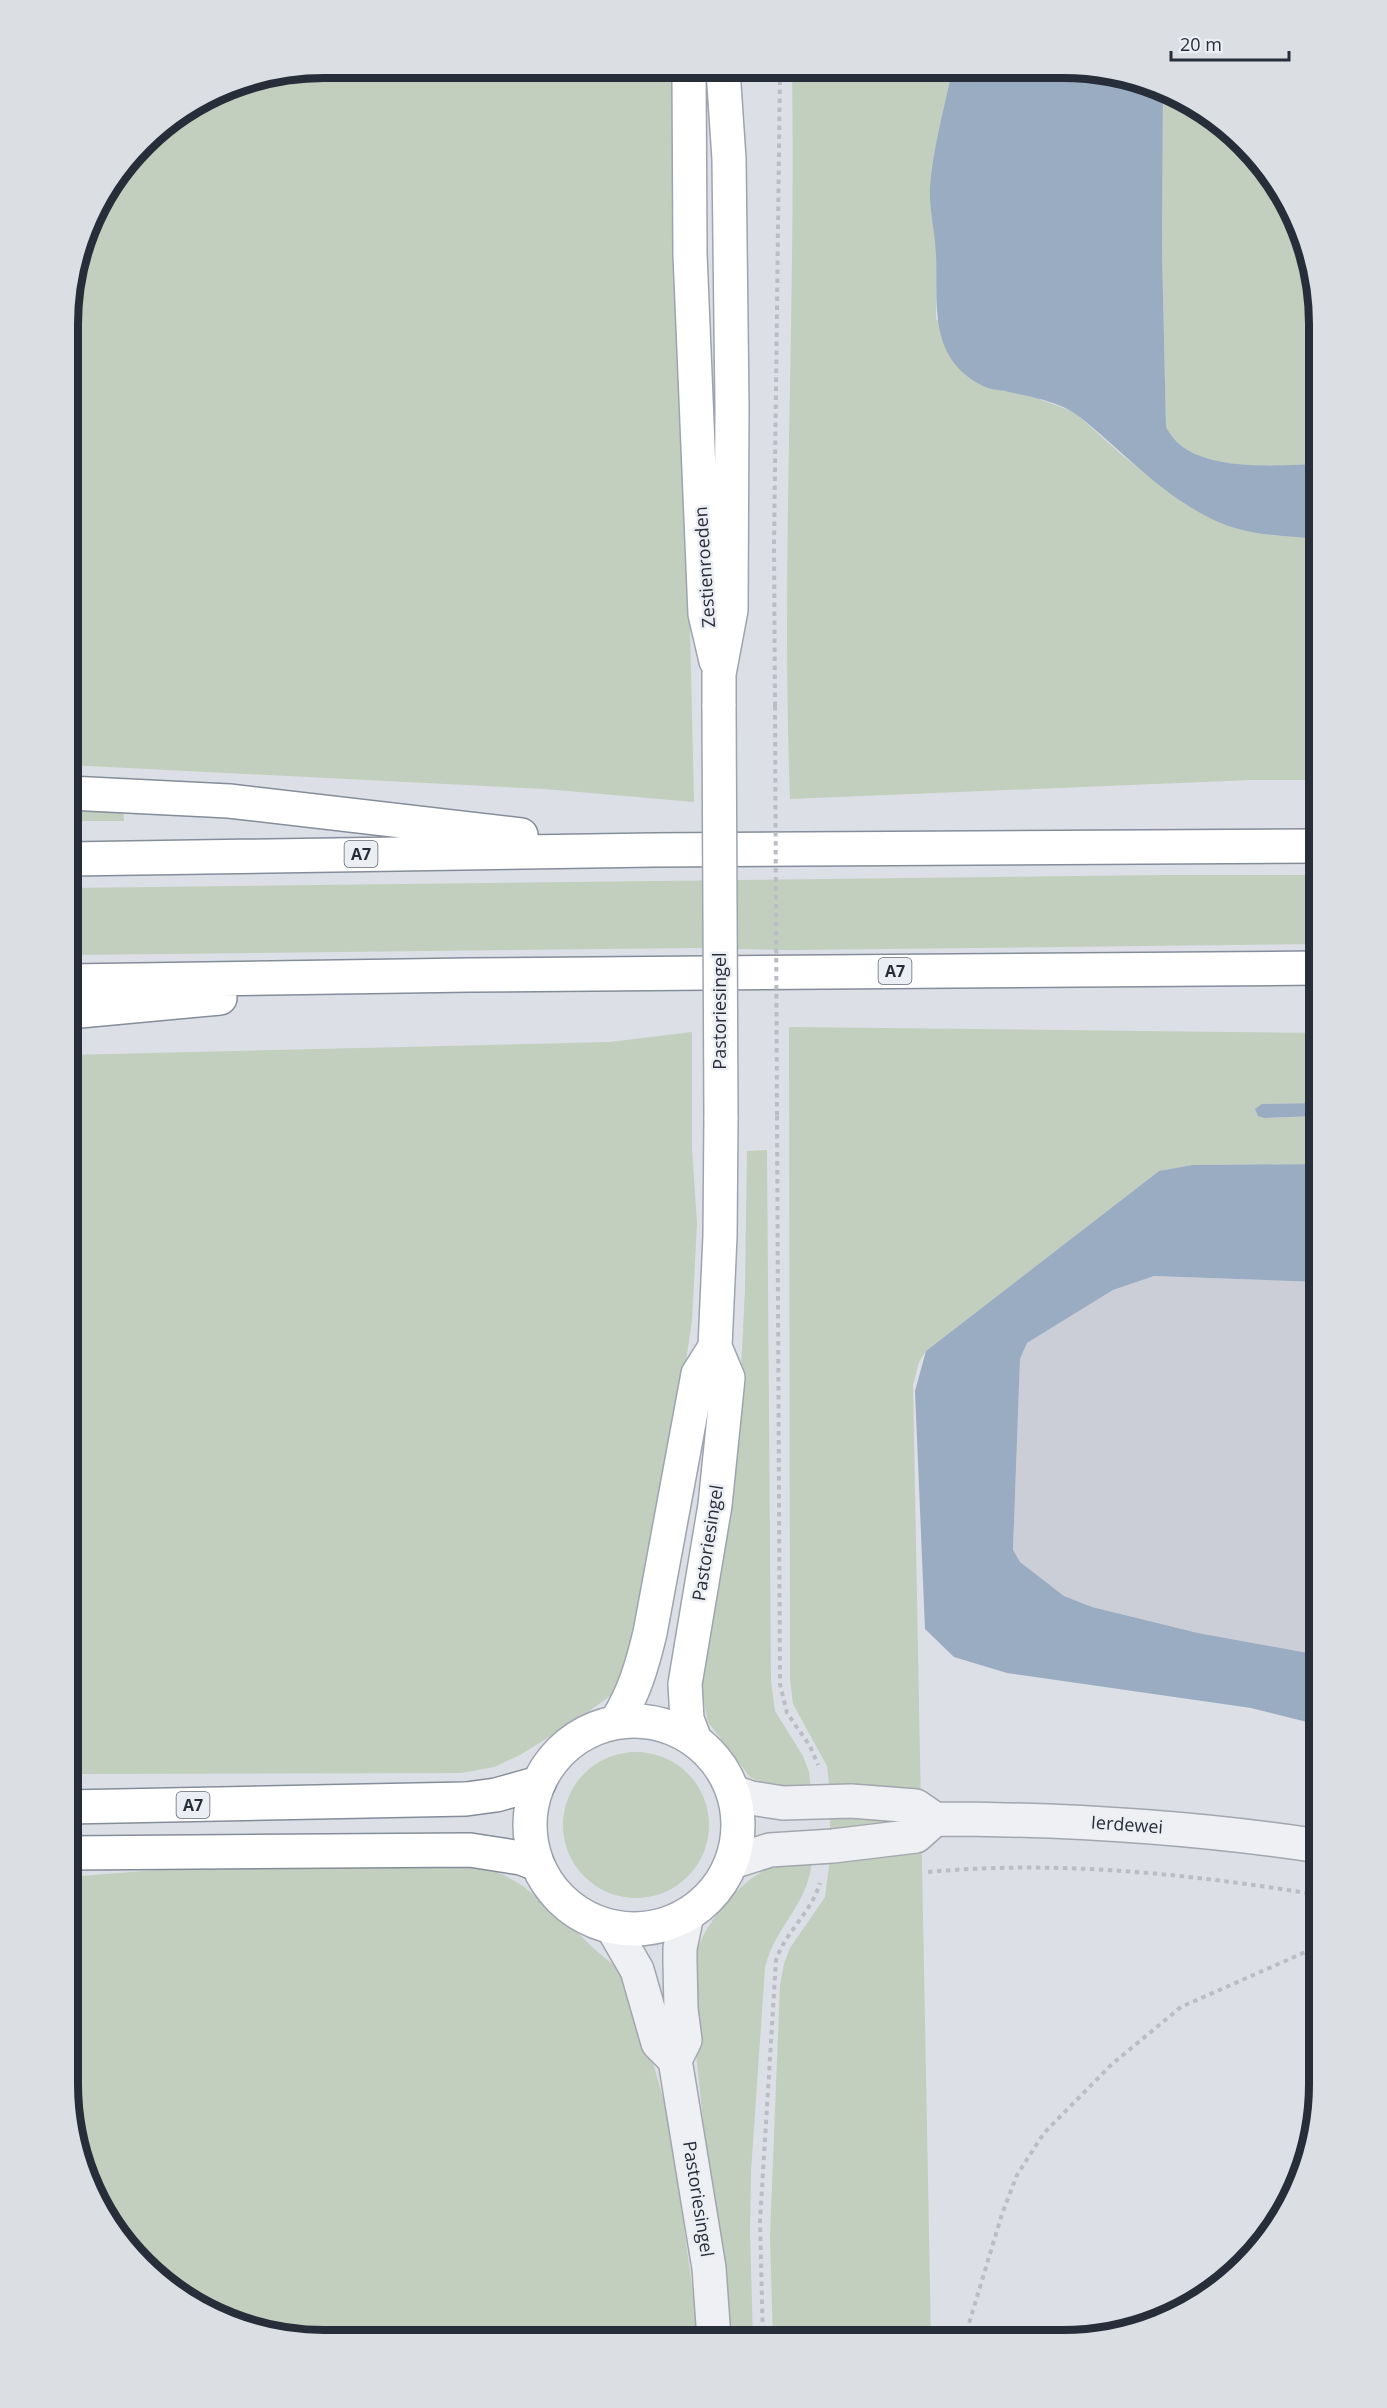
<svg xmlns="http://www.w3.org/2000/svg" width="1387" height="2408" font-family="'Open Sans',sans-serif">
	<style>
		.built { fill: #cbced6 }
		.green { fill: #c2cebe }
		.water { fill: #9aacc2 }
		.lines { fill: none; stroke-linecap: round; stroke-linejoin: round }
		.minor-casing { stroke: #a2a6ae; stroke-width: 36 }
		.major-casing { stroke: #9da4af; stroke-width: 36 }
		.highway-casing { stroke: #858d9a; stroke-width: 36 }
		.path { stroke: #bbbdc4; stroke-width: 4; stroke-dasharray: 4.5 4.5; stroke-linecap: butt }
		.minor { stroke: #eff0f4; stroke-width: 33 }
		.major { stroke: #fff; stroke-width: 33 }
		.highway { stroke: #fff; stroke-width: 33 }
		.major-bridge-casing { stroke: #9da4af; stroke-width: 36; stroke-linecap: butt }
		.path-bridge { stroke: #bbbdc4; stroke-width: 4; stroke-dasharray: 4.5 4.5; stroke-linecap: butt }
		.major-bridge { stroke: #fff; stroke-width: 33 }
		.labels { text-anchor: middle; stroke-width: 5; stroke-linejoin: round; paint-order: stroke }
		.shield { fill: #ebeef3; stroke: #626772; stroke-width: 1.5 }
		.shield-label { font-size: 16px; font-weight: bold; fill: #282d3a }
		.street-label { font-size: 18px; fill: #282d3a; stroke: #ebeef3 }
		.rim { fill: none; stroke: #282d3a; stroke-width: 8 }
	</style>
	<rect width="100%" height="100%" fill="#dcdfe5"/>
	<path class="built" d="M1154,1276L1319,1282V1655L1198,1633L1092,1607L1064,1596L1020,1562L1013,1551L1020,1359L1027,1343L1113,1290Z"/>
	<path class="green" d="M324,68L677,70L694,802L545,789L69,765L70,291L94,210L155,131L226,87Z
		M792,70L952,71L937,139L936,319L1039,399L1074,412L1123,456L1186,505L1269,535L1319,539V780H1251L790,799C781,556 796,313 792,70Z
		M1163,89L1176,94L1232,131L1276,181L1306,241L1319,324V464C1280,465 1208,472 1177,442C1173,438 1169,432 1166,427L1162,249Z
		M69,808L123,810L124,821H69Z
		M1165,875H1319V944L791,950L694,948L69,955V888Z
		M789,1027L1319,1033V1103L1262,1104L1264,1118L1319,1116V1164L1192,1165L1159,1171L926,1351L919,1362L913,1385L931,2340H773L770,2236L780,1985L784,1964L790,1948L825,1897L830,1859V1791L827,1766L793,1704L790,1678Z
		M692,1032V1148L697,1223L692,1320L676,1428L625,1679L610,1696L578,1719L520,1755L494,1767L461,1773L68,1774L69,1055L610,1042Z
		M767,1150L771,1681L775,1711L803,1756L809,1772L811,1791L763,1784L750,1777L708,1722L698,1674L741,1370L745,1290L747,1151Z
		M563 1825a73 73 0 1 1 146 0a73 73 0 1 1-146 0Z
		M812,1861C807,1908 775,1925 765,1968L751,2171L750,2233L753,2340H730C718,2247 706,2156 697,2063C695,2034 686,1987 694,1959C702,1927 737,1883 767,1869C781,1863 797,1863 812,1861Z
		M472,1863L504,1875L523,1886L568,1923L592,1947L617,1968L642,2024L670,2123L699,2339L290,2338L226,2321L155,2277L111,2227L81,2167L68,2084V1877L208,1866Z"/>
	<path class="water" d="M952,71L1113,72L1163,89L1162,249L1166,427C1169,432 1173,438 1177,442C1208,472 1280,465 1319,464V539C1287,536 1252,536 1221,523C1166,500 1127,455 1081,418C1061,401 1030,397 1005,391C998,390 989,389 983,386C928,358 938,306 936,255C935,232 929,209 930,187C933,148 944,109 952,71Z
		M1319,1103V1116L1264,1118L1258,1116L1255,1109L1262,1104Z
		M1319,1164V1282L1154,1276L1113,1290L1027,1343L1020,1359L1013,1550L1020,1562L1064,1596L1092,1607L1198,1633L1319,1655V1725L1251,1708L1007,1673L954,1657L925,1629L915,1391L926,1351L1159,1171L1192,1165Z"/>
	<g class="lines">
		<defs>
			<path id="minor" d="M734,1792L751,1798L783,1803L851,1801L916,1806L935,1819C1064,1819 1192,1827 1319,1846
				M732,1862L770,1850L833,1846L916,1836L935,1819
				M612,1927L637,1970L658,2043L675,2060L709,2268L714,2339
				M675,2060L685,2040L681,2009L680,1962V1948L687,1915"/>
			<path id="major" d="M689,70L690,254L705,614L716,661
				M719,707V674L731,610L732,406L729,159L723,70
				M530 1825a104 104 0 1 1 208 0a104 104 0 1 1-208 0Z
				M616,1722C634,1694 642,1666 650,1633L698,1374L715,1347
				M695,1740L687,1719L685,1684L715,1505L728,1378L715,1347L720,1236L721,1117"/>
			<path id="highway" d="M69,793L229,801L521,835
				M69,859L654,850L1319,846
				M69,981L470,975L1319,968
				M69,1012L220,998
				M68,1807L466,1799L496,1795L539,1783
				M68,1853L470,1850L521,1858L537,1864"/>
		</defs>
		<use href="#minor" class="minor-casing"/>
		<use href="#major" class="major-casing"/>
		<use href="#highway" class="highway-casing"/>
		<path class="path" d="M775,706L774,547L780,70
			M777,1116L780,1684L787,1713L810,1746L818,1765
			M928,1872C1058,1860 1191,1874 1319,1895
			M763,2340L760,2221L776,1960C786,1931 811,1913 820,1883
			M964,2340L1002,2214L1017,2175L1044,2133L1112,2064L1181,2007L1319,1946"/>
		<use href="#minor" class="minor"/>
		<use href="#major" class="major"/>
		<use href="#highway" class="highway"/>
		<defs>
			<path id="major-bridge" d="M719,707L721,1117"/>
		</defs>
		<use href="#major-bridge" class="major-bridge-casing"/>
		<path class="path-bridge" d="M775,706L777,1116"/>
		<use href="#major-bridge" class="major-bridge"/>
	</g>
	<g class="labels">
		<g class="shield">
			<rect x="344.5" y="841" width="33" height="26" rx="4.5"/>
			<rect x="878.5" y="958" width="33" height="26" rx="4.5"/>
			<rect x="176.5" y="1792" width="33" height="26" rx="4.5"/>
		</g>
		<g class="shield-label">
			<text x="361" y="860">A7</text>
			<text x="895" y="977">A7</text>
			<text x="193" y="1811">A7</text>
		</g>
		<g class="street-label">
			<text transform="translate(705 567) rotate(-94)" y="6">Zestienroeden</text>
			<text transform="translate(720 1011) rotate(-90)" y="6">Pastoriesingel</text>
			<text transform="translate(708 1543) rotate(-81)" y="6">Pastoriesingel</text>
			<text transform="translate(1127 1825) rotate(4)" y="6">Ierdewei</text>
			<text transform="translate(698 2199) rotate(81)" y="6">Pastoriesingel</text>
		</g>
	</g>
	<path d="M0 0H1387V2408H0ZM324 78H1063A246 246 0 0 1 1309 324V2084A246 246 0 0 1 1063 2330H324A246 246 0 0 1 78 2084V324A246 246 0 0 1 324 78Z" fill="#dbdfe4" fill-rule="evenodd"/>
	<path class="rim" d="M324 78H1063A246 246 0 0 1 1309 324V2084A246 246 0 0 1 1063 2330H324A246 246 0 0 1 78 2084V324A246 246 0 0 1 324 78Z"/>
	<path d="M1171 51v9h118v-9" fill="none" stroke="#282d3a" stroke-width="3"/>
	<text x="1180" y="51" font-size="18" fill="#282d3a" stroke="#ebeef3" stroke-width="4.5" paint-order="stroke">20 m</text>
</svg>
